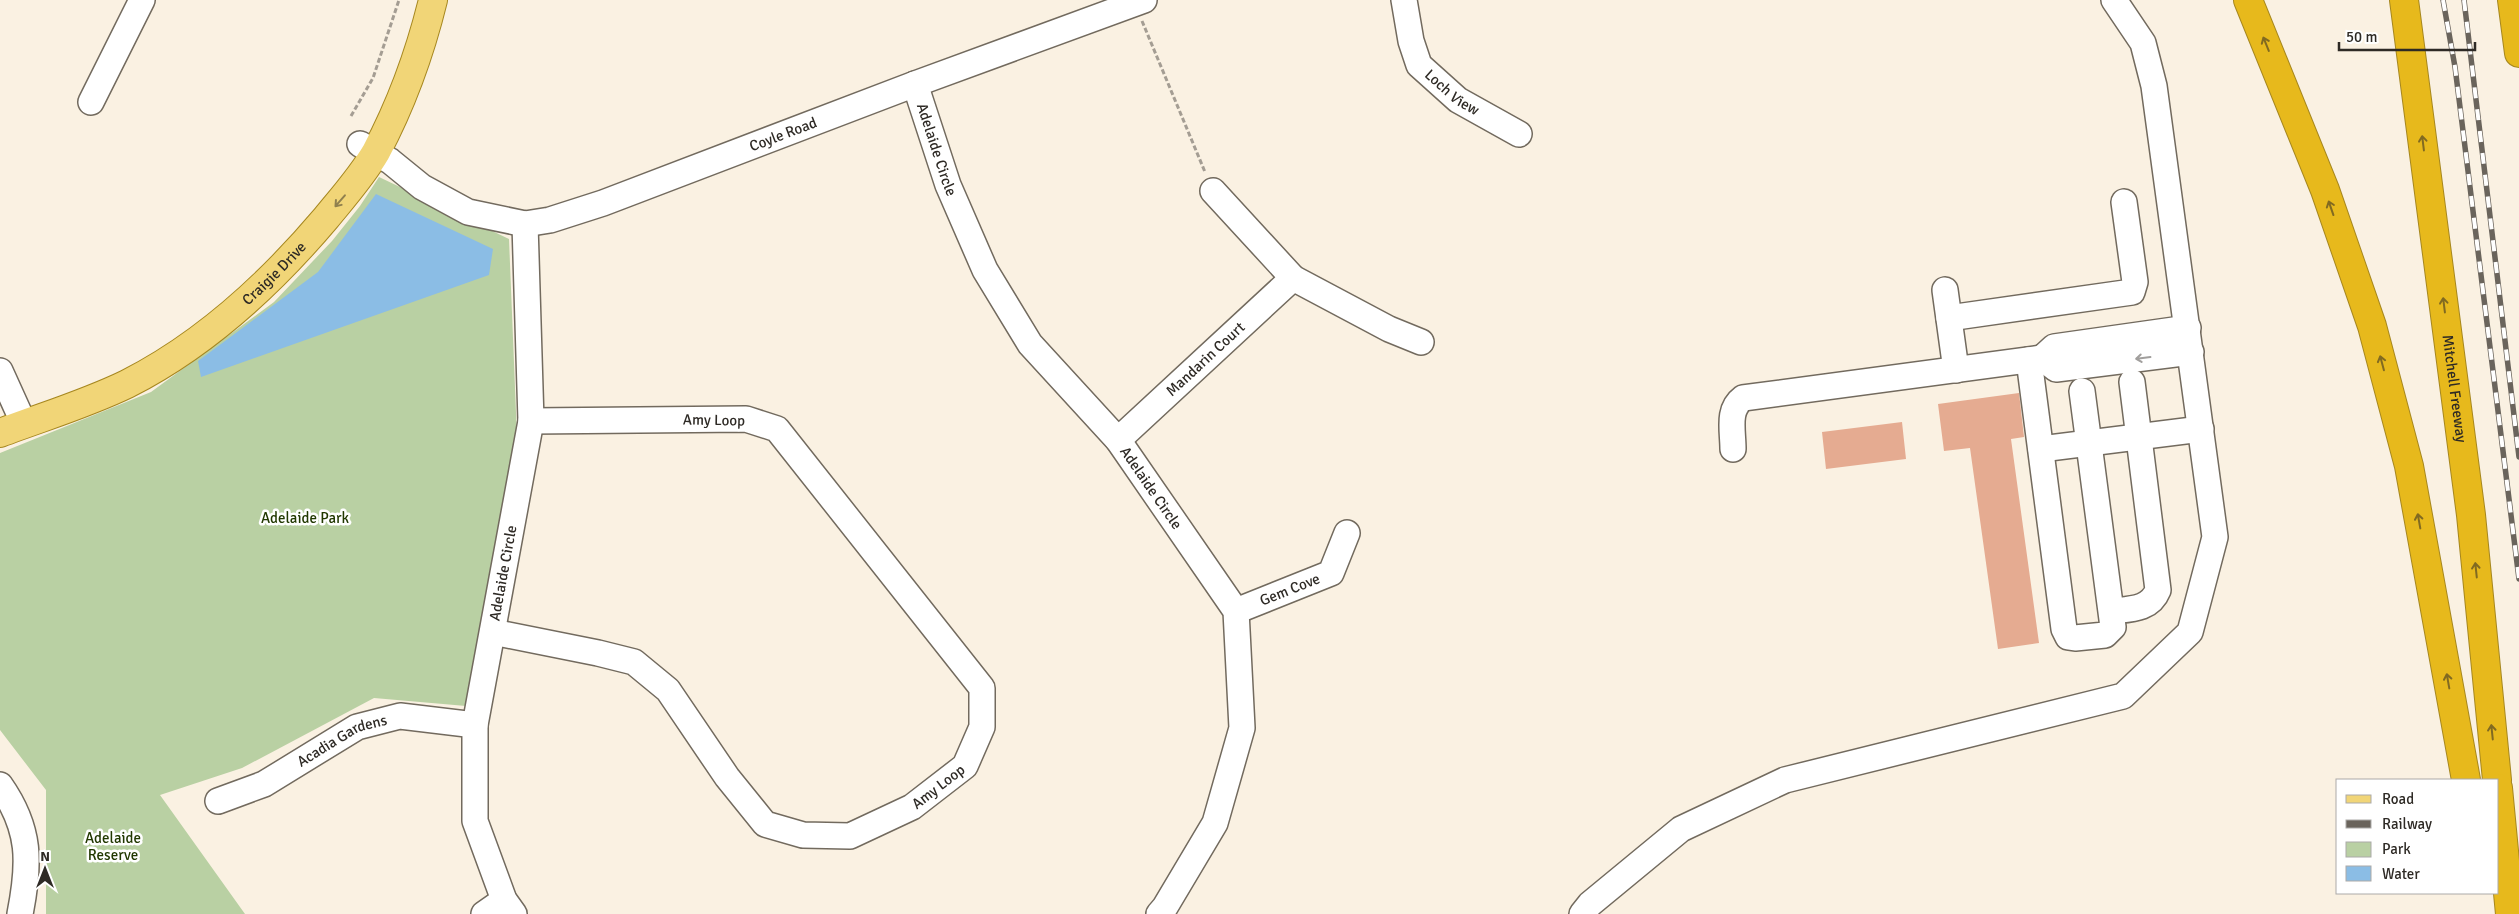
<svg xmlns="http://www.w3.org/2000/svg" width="2519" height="914" font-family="Signika,sans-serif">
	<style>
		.green { fill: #b9d0a3 }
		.water { fill: #8bbde5 }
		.building { fill: #e5ab91 }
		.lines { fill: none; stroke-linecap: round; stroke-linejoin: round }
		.minor-casing { stroke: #726a5e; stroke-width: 28 }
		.major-casing { stroke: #a6871f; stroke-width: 30 }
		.highway-casing { stroke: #a6871f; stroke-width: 30 }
		.path { stroke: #a49d93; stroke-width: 3; stroke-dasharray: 5 2.5; stroke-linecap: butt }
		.minor { stroke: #fff; stroke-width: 25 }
		.major { stroke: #f1d577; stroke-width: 28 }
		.highway { stroke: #e7b91c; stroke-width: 28 }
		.rail-casing { stroke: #6a645c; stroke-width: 5.5 }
		.rail { stroke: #fff; stroke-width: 4; stroke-dasharray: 11; stroke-linecap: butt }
		.oneway { stroke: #816a21 }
		.oneway2 { stroke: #90804e }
		.oneway3 { stroke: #a19f9d }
		.labels { text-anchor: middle; stroke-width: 5; stroke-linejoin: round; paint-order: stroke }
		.street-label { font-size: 15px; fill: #2e2a25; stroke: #fff }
		.park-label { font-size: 15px; fill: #213800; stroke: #fff }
	</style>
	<rect width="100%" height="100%" fill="#faf1e2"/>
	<path class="green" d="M379,177L509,239L517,437L466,706L374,698L242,768L160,795L245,914H46V790L0,730V453L151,392L274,302L332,241L360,206Z"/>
	<path class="water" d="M376,194L493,249L489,275L201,377L198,361L318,272Z"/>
	<path class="building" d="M2019,393L2024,437L2011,439L2039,643L1998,649L1970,448L1944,451L1938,404Z
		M1902,422L1906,459L1826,469L1822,432Z"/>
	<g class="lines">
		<defs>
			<g id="minor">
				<path id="s1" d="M1404,0L1411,41L1419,65L1458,100L1519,134"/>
				<path id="s2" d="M915,84L948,185L985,270L1030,344L1118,440L1236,611L1242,728L1215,823L1165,907L1159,914"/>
				<path d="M91,102L142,0"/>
				<path id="s3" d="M360,144L390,161L422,187L468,212L525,224L550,220L603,203L915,84L1144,0"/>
				<path d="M1213,191L1293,278L1389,329L1421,342"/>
				<path d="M1945,290L1956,370"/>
				<path d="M1949,318L2132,292L2135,282L2124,202"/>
				<path d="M2188,328L2054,347L2042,358L2056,369L2191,352"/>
				<path d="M2029,360L2064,629L2068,637L2075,638L2105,635L2113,627L2082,391"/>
				<path d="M0,371L24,424"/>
				<path id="s4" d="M1118,440L1293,278"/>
				<path d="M1733,449C1733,430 1727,410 1743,398L2042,358"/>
				<path d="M2041,449L2201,429"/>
				<path id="s5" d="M1236,611L1331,573L1347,533"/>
				<path d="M2112,611C2130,609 2150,610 2158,590L2132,382"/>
				<path id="s6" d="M493,632L598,653L634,662L668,690L727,777L765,824L803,835L850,836L912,807L965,766L982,727V688L777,429L746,419L531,421"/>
				<path d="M0,785C31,829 30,863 20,914"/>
				<path id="s7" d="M218,801L264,784L357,727L400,716L475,725"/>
				<path d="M484,914L504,900"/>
				<path id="s8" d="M514,914L504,900L475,821V725L531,421L525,224"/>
				<path d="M1582,914L1590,904L1681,829L1785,780L2123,696L2190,632L2215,537L2154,86L2143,43L2114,0"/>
			</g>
			<g id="major">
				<path id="s9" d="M0,433C42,417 86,404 127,384C204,345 271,283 326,218C344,196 362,176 376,152C402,103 420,53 433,0"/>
			</g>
			<g id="highway">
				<path d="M2248,0L2325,190L2372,326L2409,466L2466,780"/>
				<path id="s10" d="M2404,0L2471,515L2497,780"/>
				<path d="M2512,0L2519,53"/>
				<path d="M2498,788L2510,914"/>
			</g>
		</defs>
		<use href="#minor" class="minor-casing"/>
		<use href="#major" class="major-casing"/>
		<use href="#highway" class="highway-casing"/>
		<path class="path" d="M1142,21L1205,172
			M351,116L373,78L399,0"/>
		<use href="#minor" class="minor"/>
		<use href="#major" class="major"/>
		<use href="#highway" class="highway"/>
		<defs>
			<path id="rail" d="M2443,0L2455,67L2519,579
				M2464,0L2519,457"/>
		</defs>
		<use href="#rail" class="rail-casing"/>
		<use href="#rail" class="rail"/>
	</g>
	<defs><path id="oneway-shaft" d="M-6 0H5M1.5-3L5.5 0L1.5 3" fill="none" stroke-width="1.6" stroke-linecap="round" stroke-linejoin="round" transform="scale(1.25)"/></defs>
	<g class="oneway">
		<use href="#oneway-shaft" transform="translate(2266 44) rotate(-112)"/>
		<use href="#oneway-shaft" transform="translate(2423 143) rotate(-97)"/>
		<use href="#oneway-shaft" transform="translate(2331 208) rotate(-109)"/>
		<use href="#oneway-shaft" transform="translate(2444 305) rotate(-97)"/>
		<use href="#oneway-shaft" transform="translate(2382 363) rotate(-105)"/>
		<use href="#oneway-shaft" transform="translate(2419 521) rotate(-100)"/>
		<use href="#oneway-shaft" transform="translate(2476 570) rotate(-96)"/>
		<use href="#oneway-shaft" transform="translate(2448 681) rotate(-100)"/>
		<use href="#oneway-shaft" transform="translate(2492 732) rotate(-96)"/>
	</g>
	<use class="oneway2" href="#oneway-shaft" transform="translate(340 201) rotate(131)"/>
	<use class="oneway3" href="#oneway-shaft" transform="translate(2143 358) rotate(173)"/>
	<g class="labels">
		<g class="street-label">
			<text dy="5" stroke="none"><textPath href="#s1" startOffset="110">Loch View</textPath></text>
			<text dy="5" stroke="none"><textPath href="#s3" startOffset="460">Coyle Road</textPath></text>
			<text dy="5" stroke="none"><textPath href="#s2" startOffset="69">Adelaide Circle</textPath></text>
			<text dy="5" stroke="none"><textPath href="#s9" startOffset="321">Craigie Drive</textPath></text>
			<text dy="5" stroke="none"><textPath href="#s4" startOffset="119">Mandarin Court</textPath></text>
			<text dy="5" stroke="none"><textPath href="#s10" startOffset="392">Mitchell Freeway</textPath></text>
			<text transform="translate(714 420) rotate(1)" y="5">Amy Loop</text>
			<text dy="5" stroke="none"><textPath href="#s2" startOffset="474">Adelaide Circle</textPath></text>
			<text dy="5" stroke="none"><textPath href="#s8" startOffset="352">Adelaide Circle</textPath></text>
			<text dy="5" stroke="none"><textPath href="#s5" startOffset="58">Gem Cove</textPath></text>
			<text dy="5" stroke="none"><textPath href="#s7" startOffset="139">Acadia Gardens</textPath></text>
			<text dy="5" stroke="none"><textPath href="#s6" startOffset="542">Amy Loop</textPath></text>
		</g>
		<g class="park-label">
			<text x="305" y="523">Adelaide Park</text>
			<text x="113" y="843">Adelaide<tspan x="113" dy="17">Reserve</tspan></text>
		</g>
	</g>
	<rect x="2336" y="779" width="162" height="115" fill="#ffffff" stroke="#abaaa8"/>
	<rect x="2346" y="795" width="25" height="8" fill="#f1d577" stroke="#abaaa8"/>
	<text x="2382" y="804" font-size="15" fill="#2e2a25">Road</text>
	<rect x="2346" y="820" width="25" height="8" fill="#6a645c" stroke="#abaaa8"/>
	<text x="2382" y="829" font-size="15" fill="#2e2a25">Railway</text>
	<rect x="2346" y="842" width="25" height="15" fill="#b9d0a3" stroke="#abaaa8"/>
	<text x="2382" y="854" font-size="15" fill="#2e2a25">Park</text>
	<rect x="2346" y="866" width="25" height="15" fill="#8bbde5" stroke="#abaaa8"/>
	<text x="2382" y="879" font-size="15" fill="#2e2a25">Water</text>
	<g transform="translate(45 869)" stroke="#ffffff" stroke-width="4" paint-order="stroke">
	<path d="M0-4L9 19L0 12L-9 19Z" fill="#2e2a25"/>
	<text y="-8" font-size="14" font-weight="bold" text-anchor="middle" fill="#2e2a25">N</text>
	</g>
	<path d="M2339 42v8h136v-8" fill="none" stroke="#2e2a25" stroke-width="2.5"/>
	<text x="2346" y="42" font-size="15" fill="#2e2a25" stroke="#ffffff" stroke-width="4" paint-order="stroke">50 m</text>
</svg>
